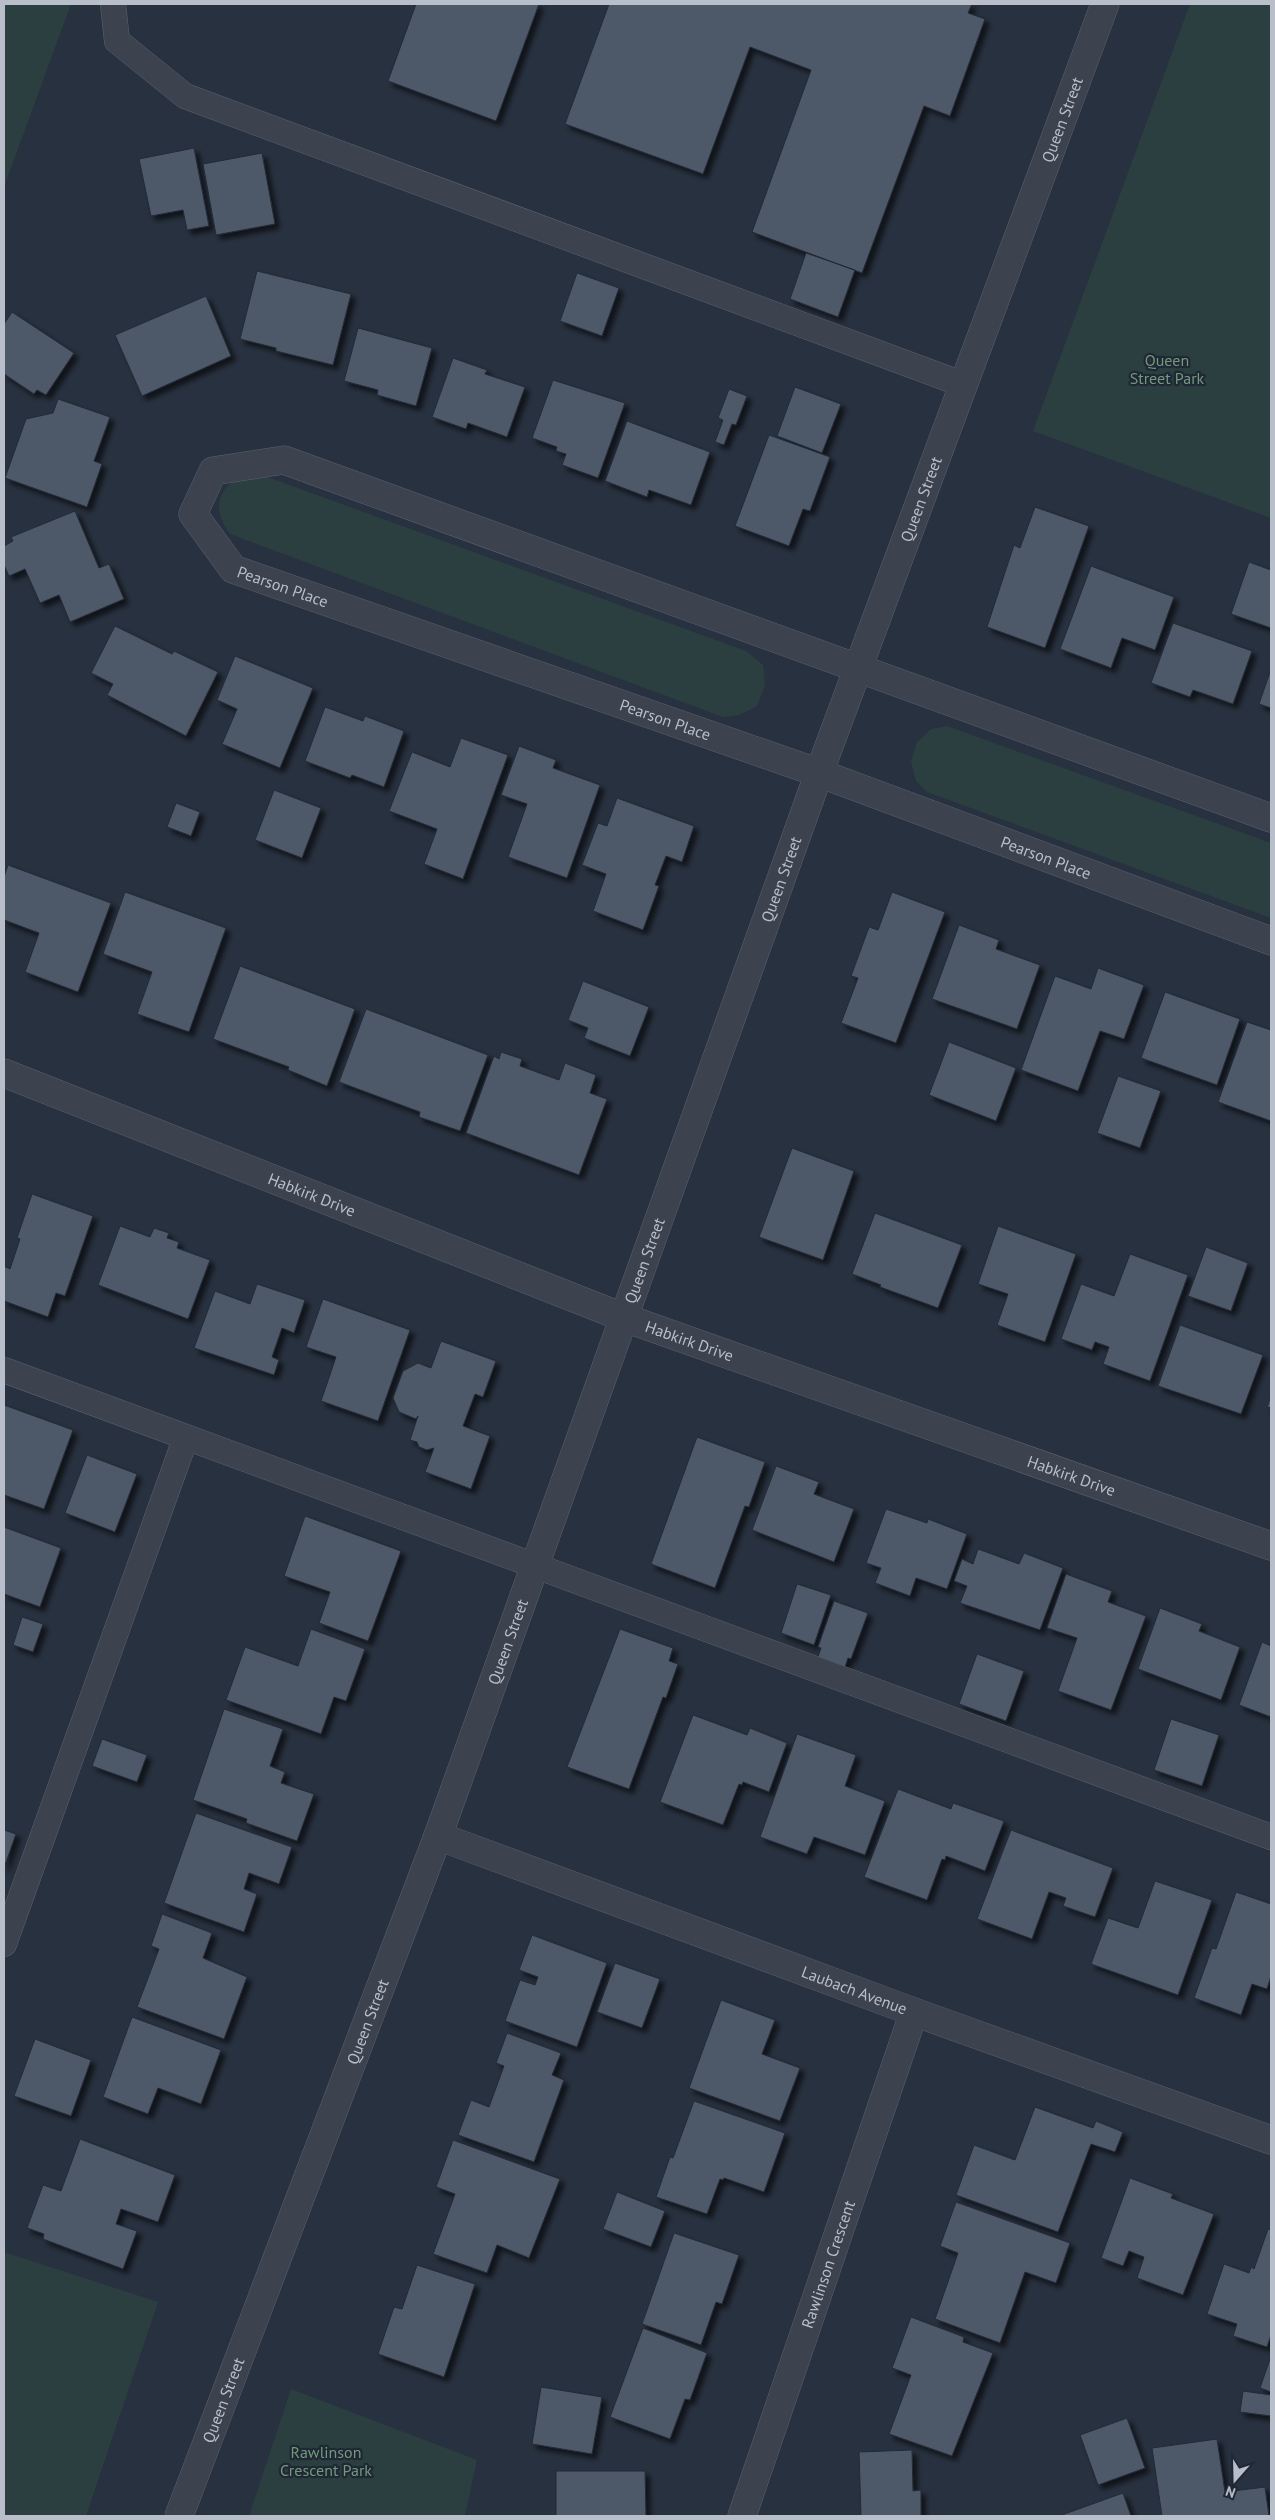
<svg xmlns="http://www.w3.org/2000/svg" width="1275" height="2520" font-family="'PT Sans',sans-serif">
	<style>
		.green { fill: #2b3f41 }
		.building { fill: #4e5868; stroke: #232a37; filter: url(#shadow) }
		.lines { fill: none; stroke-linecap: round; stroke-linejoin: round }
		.service-casing { stroke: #5a616d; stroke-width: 26 }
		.minor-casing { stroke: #5a616d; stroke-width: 29 }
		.tertiary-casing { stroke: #5a616d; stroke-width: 29 }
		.service { stroke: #3c434f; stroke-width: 25 }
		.minor { stroke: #3c434f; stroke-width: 28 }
		.tertiary { stroke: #3c434f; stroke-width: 28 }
		.labels { text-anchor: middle; stroke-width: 4.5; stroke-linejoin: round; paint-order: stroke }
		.street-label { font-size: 16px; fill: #b9bfca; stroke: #212835 }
		.park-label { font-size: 16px; fill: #72997c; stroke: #212835 }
	</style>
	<defs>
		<filter id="shadow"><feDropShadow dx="4.5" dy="4.5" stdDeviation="2.5" flood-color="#0009"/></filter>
	</defs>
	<rect width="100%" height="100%" fill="#28313f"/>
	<path class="green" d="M4,4H71L4,187Z
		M1190,4H1271V518L1033,431Z
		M262,475L746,651L763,665L765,685L757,706L739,715L723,717L230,534C214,511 215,497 236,477Z
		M947,726L1271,843V918L927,792L916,781L911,761L917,742L931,729Z
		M4,2252L158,2302L86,2516H4Z
		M291,2389L477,2460L465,2516H249Z"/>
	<path class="building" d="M416,4H539L496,121L388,81Z
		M609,4H972L968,13L985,19L950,116L924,106L862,273L752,232L811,70L750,47L703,174L565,124Z
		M194,148L209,226L187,230L183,210L151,216L139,159Z
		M262,153L275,224L216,235L203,164Z
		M806,253L855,270L838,317L790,299Z
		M257,271L351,294L333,365L276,351V348L240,339Z
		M577,273L619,288L602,336L560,321Z
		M206,296L231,356L142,396L115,335Z
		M12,312L74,353L46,395L37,390L34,394L4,374V324Z
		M358,328L432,348L416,406L377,395L378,390L344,381Z
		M453,358L487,370L485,374L525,387L507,437L468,423L466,429L432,417Z
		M553,380L625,403L598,478L562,465L566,454L556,451L557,447L532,438Z
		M795,387L841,404L822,453L777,436Z
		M729,389L747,396L736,425L732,424L724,445L715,442L723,420L718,418Z
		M58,399L110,417L94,461L102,464L87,507L5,478L26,419L53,413Z
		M627,421L710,452L691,505L649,490L647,497L605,481Z
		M769,435L830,457L810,511L803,509L789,546L735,526Z
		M1035,507L1089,526L1045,648L987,627L1014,545L1020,548Z
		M75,511L99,568L109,564L124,599L70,622L59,595L40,603L25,569L9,576L4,565V546L13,541L11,537Z
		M1249,562L1271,570V628L1231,614Z
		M1091,566L1174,597L1155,650L1122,638L1111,668L1060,649Z
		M1173,623L1252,651L1233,704L1193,690L1190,697L1151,683Z
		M115,626L172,654L174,651L218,672L186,736L107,695L113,684L91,673Z
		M235,656L313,688L280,768L222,744L237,709L217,700Z
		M1271,669V708L1259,704Z
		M325,707L363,721L365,716L404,731L384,787L352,775L350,778L305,761Z
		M461,738L508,755L463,879L424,864L437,829L389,811L412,752L450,767Z
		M519,746L556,760L553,768L600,785L567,878L508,857L527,804L501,795Z
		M274,790L321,808L302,858L255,840Z
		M617,798L694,826L682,862L666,856L655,885L659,886L643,930L593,911L606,874L582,865L598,823L607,826Z
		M176,803L200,812L191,836L167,827Z
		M8,865L111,903L78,992L25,972L39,933L4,920V877Z
		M125,892L226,928L189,1032L137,1014L152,972L103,954Z
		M892,892L945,912L896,1043L841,1023L858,978L851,976L869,927L878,930Z
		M959,925L999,940L996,949L1040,965L1017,1029L932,999Z
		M240,966L355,1009L327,1086L288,1070L289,1067L213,1039Z
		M1098,968L1144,985L1124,1039L1100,1031L1078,1091L1021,1070L1055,976L1091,989Z
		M583,981L649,1007L630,1056L584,1038L588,1028L568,1020Z
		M1165,992L1240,1019L1217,1085L1141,1058Z
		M366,1009L488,1055L460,1131L419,1117L420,1112L339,1082Z
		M1247,1022L1271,1030V1121L1218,1102Z
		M949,1042L1016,1068L996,1121L929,1095Z
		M501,1052L522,1059L520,1066L559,1080L565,1063L596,1075L590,1093L607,1099L579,1175L466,1133L494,1056L499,1059Z
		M1118,1076L1161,1091L1140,1148L1097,1133Z
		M792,1148L854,1171L823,1260L759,1237Z
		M32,1194L93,1216L65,1296L56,1293L48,1317L4,1301V1266L10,1269L20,1239L17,1238Z
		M875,1213L962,1245L938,1308L880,1287L881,1285L852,1274Z
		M120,1226L150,1237L154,1228L169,1233L167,1238L179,1242L177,1248L210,1260L188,1319L98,1285Z
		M998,1226L1076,1254L1045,1342L997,1325L1008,1294L978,1284Z
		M1206,1247L1248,1263L1231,1311L1188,1296Z
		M1130,1254L1188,1275L1150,1381L1103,1364L1109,1347L1095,1342L1092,1350L1061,1339L1081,1284L1114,1296Z
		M257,1284L305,1300L294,1333L282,1328L272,1357L279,1360L274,1375L194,1348L215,1291L250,1304Z
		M323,1299L410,1330L378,1421L321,1401L336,1357L306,1347Z
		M1180,1325L1263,1355L1241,1414L1158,1386Z
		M441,1341L496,1361L483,1397L475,1394L463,1426L490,1436L471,1489L425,1472L434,1448L427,1450L419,1447L417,1442L410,1440L418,1416L416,1419L399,1412L393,1398L403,1371L418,1363L431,1368Z
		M1271,1396V1408L1267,1407Z
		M4,1405L73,1430L44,1509L4,1495Z
		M697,1437L765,1462L749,1507L745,1506L715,1588L651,1564Z
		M87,1455L137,1474L115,1532L65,1513Z
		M776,1466L819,1482L814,1494L854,1509L834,1562L752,1530Z
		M886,1509L927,1523L928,1519L967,1534L947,1589L916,1578L910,1596L875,1583L881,1568L866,1563Z
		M305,1516L401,1551L368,1641L319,1623L330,1592L284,1576Z
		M4,1527L61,1548L40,1607L4,1594Z
		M978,1549L1019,1564L1024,1553L1063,1568L1040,1630L960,1603L967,1586L954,1581L962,1559L973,1564Z
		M1066,1574L1112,1591L1108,1602L1146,1616L1111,1710L1058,1691L1077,1638L1047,1628Z
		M797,1584L831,1595L814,1645L781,1633Z
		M834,1601L868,1613L851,1659L848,1658L845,1667L818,1657L821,1648L818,1647Z
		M1160,1608L1202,1624L1199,1631L1240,1647L1221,1700L1138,1669Z
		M22,1617L43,1624L33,1652L13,1645Z
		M311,1629L365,1649L346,1701L334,1697L321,1734L226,1700L245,1647L298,1666Z
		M620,1629L673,1648L669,1661L678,1664L666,1698L663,1697L629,1789L567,1767Z
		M1262,1642L1271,1646V1717L1239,1705Z
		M977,1654L1024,1671L1006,1721L959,1704Z
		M224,1709L283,1729L270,1766L285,1772L281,1783L314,1794L297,1841L246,1823L247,1819L193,1800Z
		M693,1715L747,1735L750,1728L787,1743L769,1792L743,1782L742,1785L739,1784L723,1825L660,1802Z
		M1171,1719L1219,1735L1202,1786L1154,1770Z
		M797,1734L856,1755L845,1786L885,1801L865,1855L814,1837L807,1854L760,1837Z
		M102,1739L147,1755L137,1782L92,1766Z
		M898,1789L951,1809L953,1803L1004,1821L985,1871L946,1856L945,1860L942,1859L927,1900L864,1877Z
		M196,1813L292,1847L279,1884L249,1873L244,1889L257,1894L244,1932L164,1903Z
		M4,1830L16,1834L4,1868Z
		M1011,1830L1113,1868L1095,1917L1063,1906L1066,1898L1049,1892L1032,1939L977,1919Z
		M1155,1881L1212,1900L1178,1995L1091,1964L1108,1918L1138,1928Z
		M1236,1892L1271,1904V1976L1267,1989L1252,1984L1241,2015L1194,1998L1212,1948L1216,1949Z
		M162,1914L212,1933L203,1958L247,1977L224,2039L137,2007L159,1949L151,1946Z
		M532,1935L607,1963L577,2047L505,2021L520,1980L535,1985L538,1977L519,1970Z
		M615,1963L660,1979L642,2028L597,2012Z
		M721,2000L775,2020L762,2054L800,2068L780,2121L689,2088Z
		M132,2017L221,2050L201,2104L158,2088L148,2114L103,2097Z
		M507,2033L561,2053L552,2075L564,2080L534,2162L458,2135L471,2100L489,2107L504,2066L496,2063Z
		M35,2039L91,2060L71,2116L14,2096Z
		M694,2101L785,2133L764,2192L724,2178L723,2180L720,2179L707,2214L656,2197L670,2157L673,2158Z
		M1035,2107L1093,2128L1096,2121L1123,2132L1115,2152L1091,2144L1058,2232L956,2195L974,2145L1015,2160Z
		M80,2139L175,2175L158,2222L121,2209L116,2224L137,2231L123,2269L43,2239L44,2234L27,2228L43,2185L61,2191Z
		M453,2140L560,2179L529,2258L497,2245L487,2273L433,2254L455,2194L436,2187Z
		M1130,2178L1173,2194L1171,2198L1214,2214L1183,2295L1137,2278L1144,2257L1129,2251L1123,2266L1101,2258Z
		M617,2192L665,2211L651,2247L603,2229Z
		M956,2202L1070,2243L1056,2283L1025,2272L1000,2343L935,2319L958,2253L940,2246Z
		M1268,2229L1271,2230V2335L1267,2347L1233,2336L1237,2324L1207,2314L1224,2264L1249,2273L1251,2267L1254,2269Z
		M674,2233L739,2255L722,2304L716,2302L701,2345L642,2324Z
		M417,2265L475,2284L444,2377L378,2354L394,2307L402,2309Z
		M911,2317L964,2337L963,2342L993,2353L952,2456L889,2434L911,2375L892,2368Z
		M643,2328L707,2353L690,2400L685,2399L670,2439L610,2417Z
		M1271,2356V2392L1260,2388Z
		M541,2387L602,2397L592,2454L532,2444Z
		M1243,2391L1271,2395V2416L1240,2412Z
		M1127,2418L1145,2468L1098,2485L1080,2435Z
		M1217,2439L1225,2492L1265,2487L1269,2516H1162L1152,2448Z
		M912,2450L913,2491L921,2490V2516H861L859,2452Z
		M556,2471H645L646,2516H556Z
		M1123,2493L1131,2516H1059Z"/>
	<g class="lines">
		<defs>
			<path id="service" d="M113,4L117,41L185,96L962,384
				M4,1370L1271,1837
				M4,1944L186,1437"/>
			<g id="minor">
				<path id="s1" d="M1271,818L284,460L213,471L193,514L233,569L819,773L1271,941"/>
				<path id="s2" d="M4,1073L625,1318L1271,1546"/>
				<path id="s3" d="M438,1836L914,2012L1271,2140"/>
				<path id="s4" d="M742,2516L914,2012"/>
			</g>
			<g id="tertiary">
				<path id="s5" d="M179,2516L438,1836L819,773L1105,4"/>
			</g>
		</defs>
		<use href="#service" class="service-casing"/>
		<use href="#minor" class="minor-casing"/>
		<use href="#tertiary" class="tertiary-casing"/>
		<use href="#service" class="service"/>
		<use href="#minor" class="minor"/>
		<use href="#tertiary" class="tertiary"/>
	</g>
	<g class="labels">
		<g class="street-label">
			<text dy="6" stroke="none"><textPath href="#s5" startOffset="2554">Queen Street</textPath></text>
			<text dy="6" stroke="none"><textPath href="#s5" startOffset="2149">Queen Street</textPath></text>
			<text dy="6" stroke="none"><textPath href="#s1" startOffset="1290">Pearson Place</textPath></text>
			<text dy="6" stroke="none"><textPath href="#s1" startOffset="1695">Pearson Place</textPath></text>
			<text dy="6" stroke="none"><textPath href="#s1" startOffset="2100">Pearson Place</textPath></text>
			<text dy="6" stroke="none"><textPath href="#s5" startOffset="1744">Queen Street</textPath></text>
			<text dy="6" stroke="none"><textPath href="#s2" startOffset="331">Habkirk Drive</textPath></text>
			<text dy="6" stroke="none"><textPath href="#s5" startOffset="1339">Queen Street</textPath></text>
			<text dy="6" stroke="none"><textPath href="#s2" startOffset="736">Habkirk Drive</textPath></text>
			<text dy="6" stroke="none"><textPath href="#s2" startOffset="1141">Habkirk Drive</textPath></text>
			<text dy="6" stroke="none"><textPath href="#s5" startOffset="934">Queen Street</textPath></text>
			<text dy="6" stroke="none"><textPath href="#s3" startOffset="444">Laubach Avenue</textPath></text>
			<text dy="6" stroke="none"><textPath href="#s5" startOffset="529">Queen Street</textPath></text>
			<text dy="6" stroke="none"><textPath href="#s4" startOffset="266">Rawlinson Crescent</textPath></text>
			<text dy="6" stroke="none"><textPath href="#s5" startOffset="124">Queen Street</textPath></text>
		</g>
		<g class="park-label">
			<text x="1167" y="366">Queen<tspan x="1167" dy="18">Street Park</tspan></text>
			<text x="326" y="2458">Rawlinson<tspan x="326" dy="18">Crescent Park</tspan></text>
		</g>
	</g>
	<rect width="1275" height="2520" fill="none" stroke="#b9bfca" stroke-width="10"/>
	<g transform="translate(1235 2480) rotate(200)" stroke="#212835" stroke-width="4" paint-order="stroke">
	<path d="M0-4L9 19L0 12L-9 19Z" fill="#b9bfca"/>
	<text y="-8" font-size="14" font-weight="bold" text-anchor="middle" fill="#b9bfca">N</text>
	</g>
</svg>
